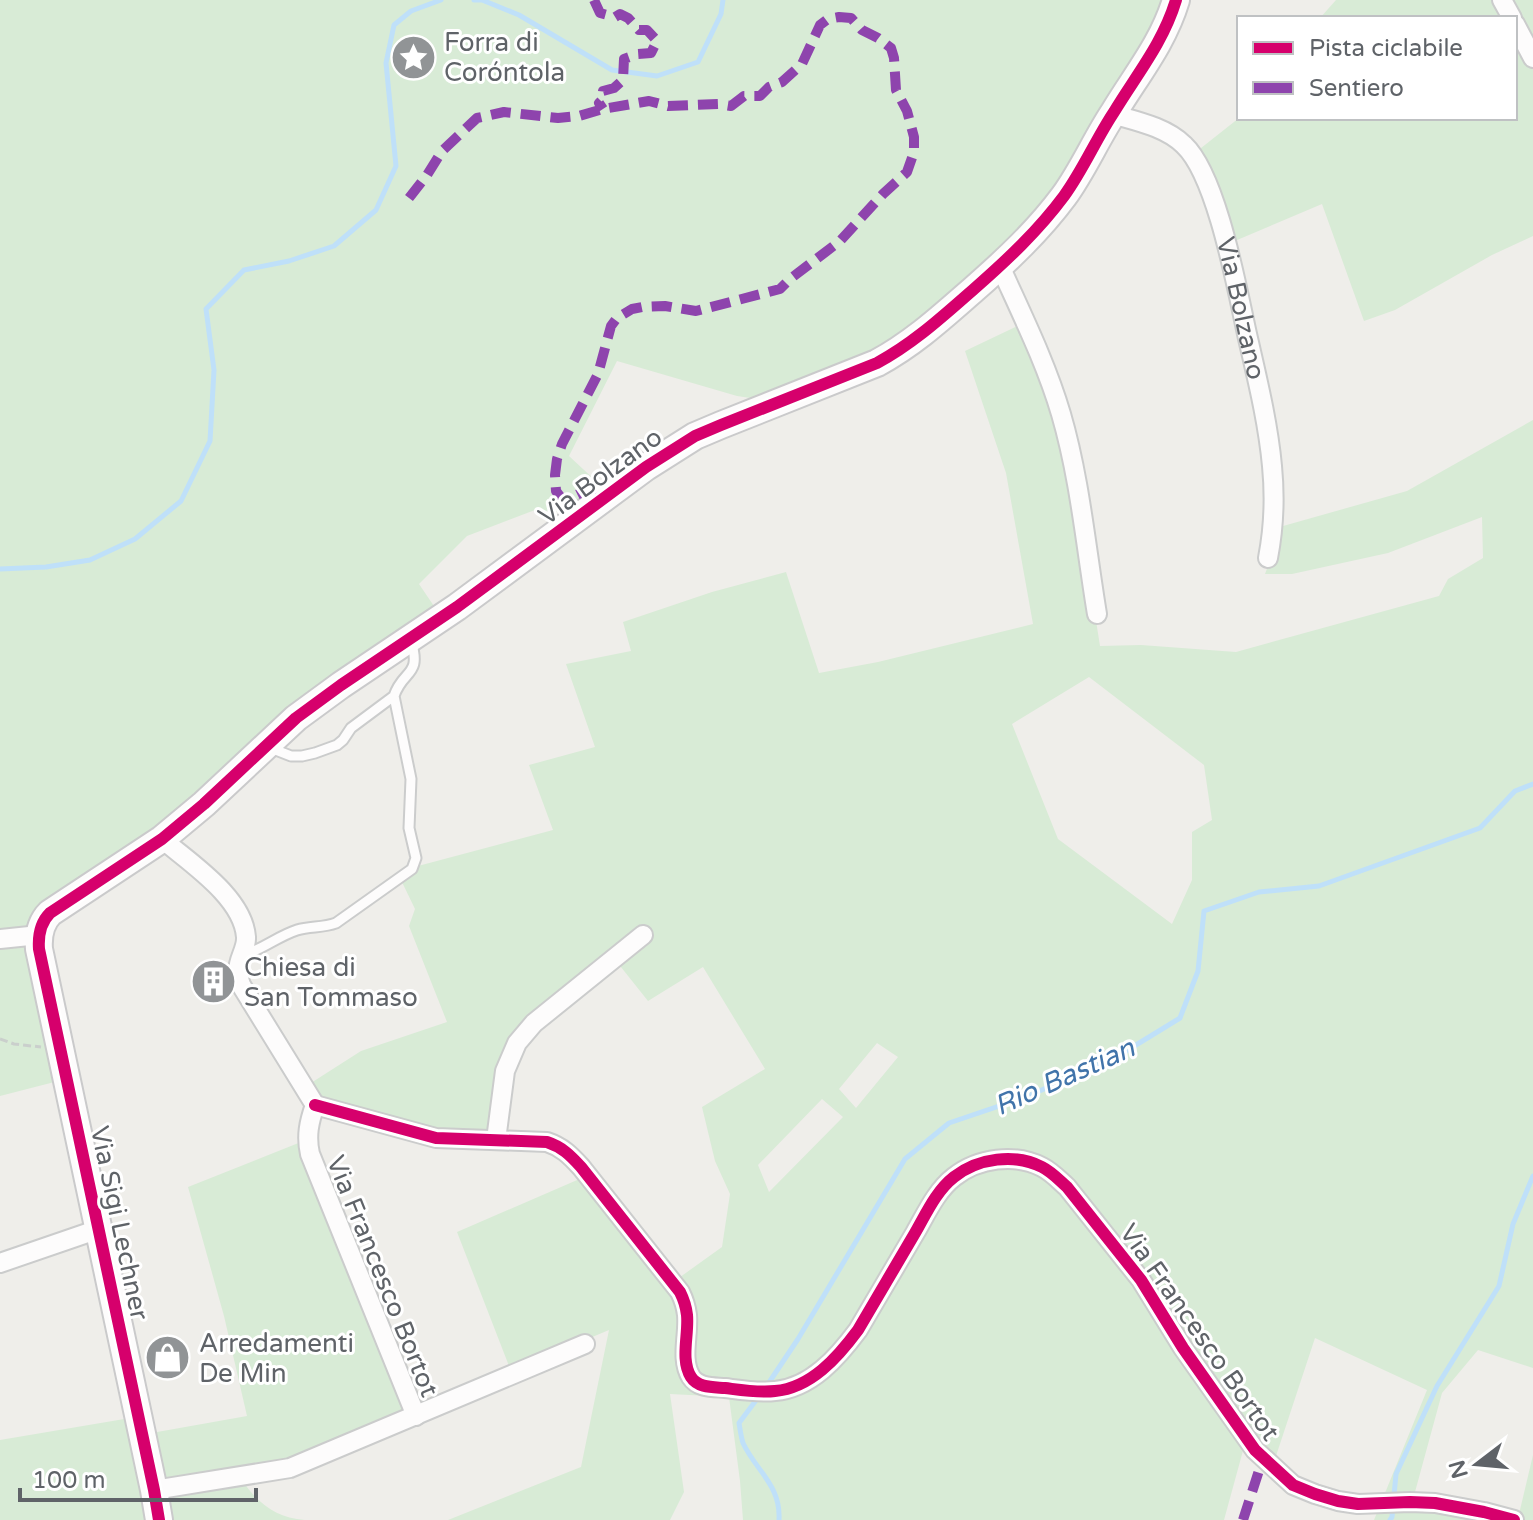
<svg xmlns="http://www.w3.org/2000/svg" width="1533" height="1520" font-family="'Varela Round',sans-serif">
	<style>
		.green { fill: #d8ebd6; fill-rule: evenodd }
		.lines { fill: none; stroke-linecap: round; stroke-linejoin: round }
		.stream { stroke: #bfe0f9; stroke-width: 5 }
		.lane-casing { stroke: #cbcccc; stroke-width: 13 }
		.street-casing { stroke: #cbcccc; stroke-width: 22 }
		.secondary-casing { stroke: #cacacb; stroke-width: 30 }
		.path { stroke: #cacfcc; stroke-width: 3; stroke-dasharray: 8 4; stroke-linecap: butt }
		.lane { stroke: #fdfcfc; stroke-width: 9 }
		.street { stroke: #fdfcfc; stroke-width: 18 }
		.secondary { stroke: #fdfcfc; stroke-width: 26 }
		.quiet { stroke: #8e44ad; stroke-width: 10; stroke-dasharray: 20 10; stroke-linecap: butt }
		.cycleway-casing { stroke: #fff; stroke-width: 17 }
		.cycleway { stroke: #d6006c; stroke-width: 12 }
		.labels { text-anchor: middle; stroke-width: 6; stroke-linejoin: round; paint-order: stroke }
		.poi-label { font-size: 26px; fill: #5f6368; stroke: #fff; text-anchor: start }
		.street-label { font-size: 26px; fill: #5f6368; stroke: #fff }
		.water-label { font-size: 28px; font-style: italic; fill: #4174aa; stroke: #fff }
	</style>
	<rect width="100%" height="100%" fill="#efeeea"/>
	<path class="green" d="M0,0H1170L1036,222L890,350L770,401L737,396L617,361L569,456L611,495L586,514L535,510L467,536L419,584L440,615L153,838L36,921L70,1078L0,1096Z
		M1336,0H1533V236L1492,255L1395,310L1364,321L1322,204L1230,243L1196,152L1239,118H1515V18H1320Z
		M1024,323L1045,374L1077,501L1100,646L1141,645L1236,652L1439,596L1448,579L1483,558L1482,517L1388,553L1292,574H1265L1271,558L1276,528L1407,491L1533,420V1368L1478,1350L1442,1393L1415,1492L1519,1514L1533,1455V1520H1374L1427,1390L1315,1338L1274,1462L1244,1447L1224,1520H743L740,1481L729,1397L670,1394L684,1492L670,1520H448L581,1467L609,1330L511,1371L457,1232L591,1174L676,1280L722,1247L730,1194L715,1161L702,1107L765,1069L703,967L648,1001L609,952L519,1027L501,1140L443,1145L300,1090L361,1051L447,1022L409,926L415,909L401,880L418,866L553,830L529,765L595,747L566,664L631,651L623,622L712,592L786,572L819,673L878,662L1033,624L1006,473L965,351ZM1089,677L1204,765L1212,820L1192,832V880L1172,924L1058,839L1012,724ZM877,1043L898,1057L856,1108L839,1089ZM822,1099L843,1117L769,1192L758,1165Z
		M301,1142L419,1419L244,1483C260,1505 277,1518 305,1520H0V1440L142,1416L146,1434L247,1416L224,1316L188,1187Z"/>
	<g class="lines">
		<path class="stream" d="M474,0H482L519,15L612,70L657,76L698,62L721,14L723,0
			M0,569L46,567L90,560L135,539L181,501L210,441L214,370L206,309L244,270L289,261L334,246L376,210L396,166L386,63L394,25L411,11L441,0
			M766,1387L798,1339L905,1159L949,1123L1026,1097L1118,1056L1180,1018L1198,971L1204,911L1259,892L1319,886L1480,828L1515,791L1533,784
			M760,1395L739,1423C740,1429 741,1437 743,1443C756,1471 781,1485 779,1520
			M1390,1520L1392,1517L1396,1474L1437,1386L1499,1286L1513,1224L1533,1176"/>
		<defs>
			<path id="lane" d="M268,747L291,756H302L315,753L337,745L343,740L351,728L394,696
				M243,955C262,950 278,936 297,930C310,926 323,928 336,923L412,869L416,858L409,828L411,779L394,696C403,669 422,677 411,641"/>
			<g id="street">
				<path d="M1502,0L1512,18"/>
				<path d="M1515,24L1533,58"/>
				<path id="s1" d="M1112,114C1136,121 1166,127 1184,145C1217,176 1237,289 1247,334C1257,378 1268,422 1272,466C1275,497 1274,527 1268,558"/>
				<path d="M1000,266C1022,315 1046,363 1061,414C1080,479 1086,548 1097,614"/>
				<path d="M162,839C190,863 243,897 246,937C247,949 237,960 238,973C238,977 240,981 241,985L315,1105C309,1122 306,1136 310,1154L416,1416"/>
				<path d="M0,939L39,935"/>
				<path d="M315,1105L436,1138L547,1142C562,1147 570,1155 581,1167L680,1292C684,1300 686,1306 687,1315C689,1335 680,1359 691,1377C698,1388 713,1387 725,1388C741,1390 759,1393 775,1391C811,1388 838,1357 858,1330C877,1298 896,1265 915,1233C926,1214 936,1191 954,1177C978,1158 1015,1153 1042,1167C1052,1172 1059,1180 1067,1187L1141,1280L1183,1348L1255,1450L1293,1485L1315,1494L1338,1501L1358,1504L1410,1502L1435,1503L1484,1512L1514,1520"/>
				<path d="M496,1140L505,1071L517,1043L534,1023L643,935"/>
				<path d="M0,1263L99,1229"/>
				<path d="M154,1490L290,1468L585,1344"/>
			</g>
			<path id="secondary" d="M159,1520L154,1490L39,949C38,935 40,923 50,913L162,839L204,804L296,718L341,685L457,607L646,467L695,436L721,425L877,363C914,343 943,316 974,289C1007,260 1038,231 1064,196C1083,170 1096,139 1114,112C1137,74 1163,43 1176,0"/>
		</defs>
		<use href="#lane" class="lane-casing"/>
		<use href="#street" class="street-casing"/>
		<use href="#secondary" class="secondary-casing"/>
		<path class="path" d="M0,1039L14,1044L41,1047"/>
		<use href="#lane" class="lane"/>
		<use href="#street" class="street"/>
		<use href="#secondary" class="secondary"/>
		<path class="quiet" d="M594,0L600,13L615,17L620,14L628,18L639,30H647L657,41L651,53L638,54L624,59L623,80L614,88L603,91L602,100L599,103L603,109
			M409,198L427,175L442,151L477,118L504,112L558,118L579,116L603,109L649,101L668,106L719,104L731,106L744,96H760L769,87L782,82L802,64L820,25L828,19L839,17L851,18L862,30L878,38L891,48L894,58L896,90L907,111L914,137V152L907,172L883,194L840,241L790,279L780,289L696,311L665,306L642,307L632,309L617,318L611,326L598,374L562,444L557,459L555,475L556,491L562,499C576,499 585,486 600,489L605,497
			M1243,1520L1263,1458"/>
		<defs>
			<path id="cycleway" d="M315,1105L436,1138L547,1142C562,1147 570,1155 581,1167L680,1292C684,1300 686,1306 687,1315C689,1335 680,1359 691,1377C698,1388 713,1387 725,1388C741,1390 759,1393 775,1391C811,1388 838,1357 858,1330C877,1298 896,1265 915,1233C926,1214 936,1191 954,1177C978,1158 1015,1153 1042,1167C1052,1172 1059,1180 1067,1187L1141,1280L1183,1348L1255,1450L1293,1485L1315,1494L1338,1501L1358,1504L1410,1502L1435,1503L1484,1512L1514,1520
				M159,1520L154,1490L39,949C38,935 40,923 50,913L162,839L204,804L296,718L341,685L457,607L646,467L695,436L721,425L877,363C914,343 943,316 974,289C1007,260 1038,231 1064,196C1083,170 1096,139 1114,112C1137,74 1163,43 1176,0"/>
		</defs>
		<use href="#cycleway" class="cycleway-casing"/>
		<use href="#cycleway" class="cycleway"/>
	</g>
	<defs>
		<symbol id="sight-disc" viewBox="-11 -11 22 22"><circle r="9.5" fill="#919496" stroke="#fff"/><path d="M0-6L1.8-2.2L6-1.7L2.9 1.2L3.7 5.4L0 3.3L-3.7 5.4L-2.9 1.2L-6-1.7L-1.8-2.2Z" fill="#fff"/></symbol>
		<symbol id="building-disc" viewBox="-11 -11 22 22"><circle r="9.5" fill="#919496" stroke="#fff"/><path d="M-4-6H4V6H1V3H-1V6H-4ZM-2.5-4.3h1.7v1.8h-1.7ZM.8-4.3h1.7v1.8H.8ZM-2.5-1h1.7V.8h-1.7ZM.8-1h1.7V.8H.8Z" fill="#fff"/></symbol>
		<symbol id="shop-disc" viewBox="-11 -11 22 22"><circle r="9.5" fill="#919496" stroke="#fff"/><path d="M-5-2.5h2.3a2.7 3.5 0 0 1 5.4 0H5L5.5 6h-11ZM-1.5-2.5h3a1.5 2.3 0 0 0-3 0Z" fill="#fff"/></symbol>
	</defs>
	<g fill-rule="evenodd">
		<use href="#sight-disc" x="388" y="32" width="51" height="51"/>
		<use href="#building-disc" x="188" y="956" width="51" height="51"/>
		<use href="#shop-disc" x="142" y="1332" width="51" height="51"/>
	</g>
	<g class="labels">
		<g class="poi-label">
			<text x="444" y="51">Forra di<tspan x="444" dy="30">Coróntola</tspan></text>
			<text x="244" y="976">Chiesa di<tspan x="244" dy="30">San Tommaso</tspan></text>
			<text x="199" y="1352">Arredamenti<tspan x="199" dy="30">De Min</tspan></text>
		</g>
		<g class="street-label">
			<text dy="9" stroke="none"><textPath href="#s1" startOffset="254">Via Bolzano</textPath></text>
			<text transform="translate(600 476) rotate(-36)" y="9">Via Bolzano</text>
			<text transform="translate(120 1223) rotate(78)" y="9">Via Sigi Lechner</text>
			<text transform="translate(383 1276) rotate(68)" y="9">Via Francesco Bortot</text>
			<text transform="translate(1200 1332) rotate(55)" y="9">Via Francesco Bortot</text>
		</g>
		<g class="water-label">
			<text transform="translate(1064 1076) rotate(-24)" y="10">Rio Bastian</text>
		</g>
	</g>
	<rect x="1237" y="16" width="280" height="104" fill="#ffffff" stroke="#bfc1c3" stroke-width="2"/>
	<rect x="1253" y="42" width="40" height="12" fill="#d6006c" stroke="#bfc1c3" stroke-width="2"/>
	<text x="1309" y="56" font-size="24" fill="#5f6368">Pista ciclabile</text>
	<rect x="1253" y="82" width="40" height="12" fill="#8e44ad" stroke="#bfc1c3" stroke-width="2"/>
	<text x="1309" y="96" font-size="24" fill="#5f6368">Sentiero</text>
	<g transform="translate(1477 1464) rotate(254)" stroke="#ffffff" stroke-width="6" paint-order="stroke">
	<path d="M0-6L14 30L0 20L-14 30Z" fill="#5f6368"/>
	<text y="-12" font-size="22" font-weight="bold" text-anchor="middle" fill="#5f6368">N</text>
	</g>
	<path d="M20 1488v12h236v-12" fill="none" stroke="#5f6368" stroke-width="4"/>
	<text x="32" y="1488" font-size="24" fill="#5f6368" stroke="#ffffff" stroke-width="6" paint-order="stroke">100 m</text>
</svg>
